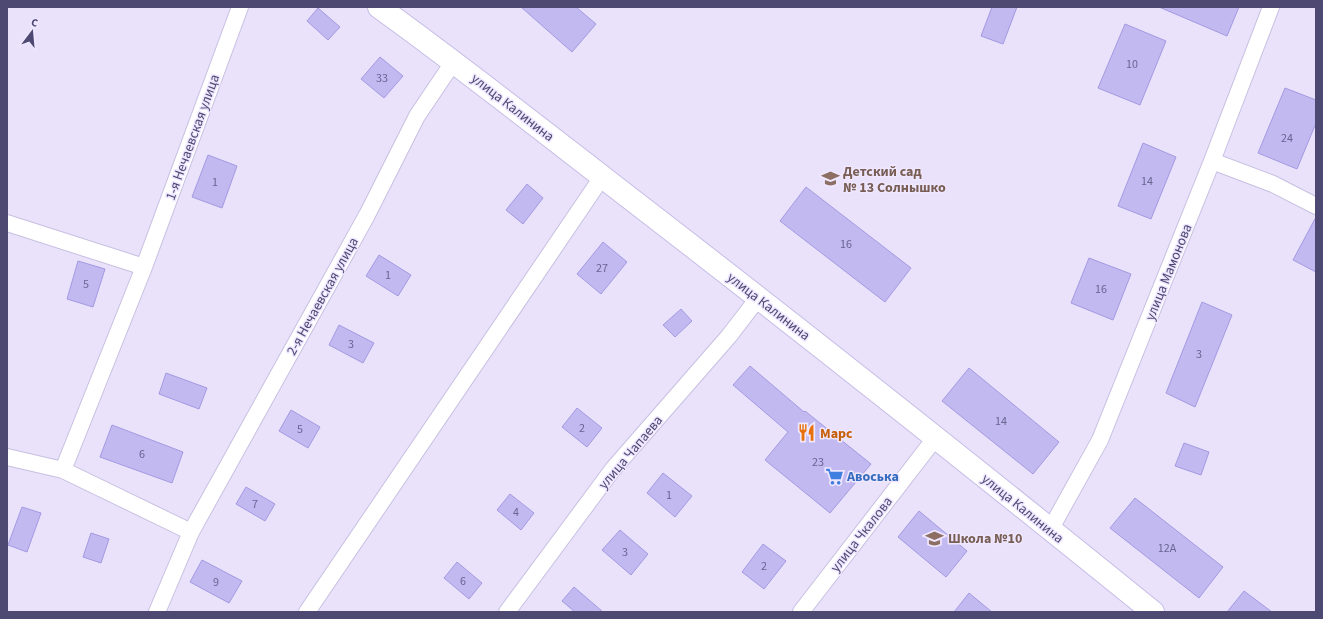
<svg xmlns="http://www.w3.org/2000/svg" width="1323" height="619" font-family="'Source Sans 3',sans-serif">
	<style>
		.building { fill: #c1b9f0; stroke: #a39ae2 }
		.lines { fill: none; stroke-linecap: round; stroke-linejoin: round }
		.street-casing { stroke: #c7c0e1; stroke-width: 18 }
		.secondary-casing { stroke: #c6bde6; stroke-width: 24 }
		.street { stroke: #fff; stroke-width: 16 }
		.secondary { stroke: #fff; stroke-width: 22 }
		.labels { text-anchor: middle; stroke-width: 3; stroke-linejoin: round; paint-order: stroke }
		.number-label { font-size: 12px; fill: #6a6592 }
		.street-label { font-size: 14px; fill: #4d4972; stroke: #efe7ff }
		.education-label { font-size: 14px; font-weight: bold; fill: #785e54; stroke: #efe7ff; text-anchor: start }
		.food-label { font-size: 14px; font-weight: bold; fill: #c56008; stroke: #efe7ff; text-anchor: start }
		.shop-label { font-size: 14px; font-weight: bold; fill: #366cbe; stroke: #efe7ff; text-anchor: start }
	</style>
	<rect width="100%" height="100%" fill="#eae1fb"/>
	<path class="building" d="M521,7H576L596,24L572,52Z
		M992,7H1017L1003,44L981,36Z
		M1159,7H1239L1227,36Z
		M318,8L340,27L328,40L307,21Z
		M1125,24L1166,41L1140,105L1098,88Z
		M380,57L403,76L384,98L361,79Z
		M1285,88L1316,100V123L1297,169L1258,153Z
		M1143,143L1176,157L1151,219L1118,206Z
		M208,155L237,166L222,208L192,197Z
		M527,184L543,198L523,224L506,210Z
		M806,187L911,268L885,302L780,221Z
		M1316,217V272L1293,260Z
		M603,242L627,262L601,294L577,274Z
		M379,255L411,275L398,296L366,276Z
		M1089,258L1131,274L1113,320L1071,303Z
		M78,261L105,269L93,307L67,299Z
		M1202,302L1232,315L1195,407L1166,393Z
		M681,309L692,321L675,337L663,325Z
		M339,325L374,343L363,363L329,345Z
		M750,366L804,412L805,411L871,464L830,513L765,460L788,432L733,385Z
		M969,368L1059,442L1033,474L942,401Z
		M166,373L207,388L199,409L159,394Z
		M577,408L602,428L587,447L562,427Z
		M291,410L320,427L308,448L279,431Z
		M112,425L183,452L172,483L100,457Z
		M1184,443L1209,452L1201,475L1175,466Z
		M663,473L692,496L675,517L647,493Z
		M246,487L275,504L265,521L236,504Z
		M510,494L534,513L521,530L497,510Z
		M1135,498L1223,567L1199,598L1110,528Z
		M22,507L41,513L27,552L8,545Z
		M919,511L967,551L946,577L898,537Z
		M620,530L648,554L631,575L602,550Z
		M91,533L109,539L101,563L83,557Z
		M763,544L786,561L764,589L742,572Z
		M202,560L242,581L229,603L190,582Z
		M457,562L482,583L469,599L444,578Z
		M574,587L603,612H575L562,601Z
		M1244,591L1272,612H1227Z
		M969,593L992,612H954Z"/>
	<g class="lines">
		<defs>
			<path id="street" d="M1212,161L1273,184L1316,206
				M7,223L144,267
				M7,457L63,470L191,532
				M63,470L144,267L240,7
				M1050,530L1100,440L1212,161L1271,7
				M157,612L191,532L367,215L417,116L454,61
				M307,612L602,177
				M507,612L613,469L729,336L759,297
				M801,612L936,437"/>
			<path id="secondary" d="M379,7C465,69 547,134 631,199C806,334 980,472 1153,612"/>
		</defs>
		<use href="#street" class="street-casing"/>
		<use href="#secondary" class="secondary-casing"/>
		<use href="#street" class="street"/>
		<use href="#secondary" class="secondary"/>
	</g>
	<defs>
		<symbol id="school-bare" viewBox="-9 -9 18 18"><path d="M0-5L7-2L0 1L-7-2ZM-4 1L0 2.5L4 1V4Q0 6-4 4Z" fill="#8d6e63" stroke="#efe7ff" stroke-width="2.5" paint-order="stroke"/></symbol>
		<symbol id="restaurant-bare" viewBox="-9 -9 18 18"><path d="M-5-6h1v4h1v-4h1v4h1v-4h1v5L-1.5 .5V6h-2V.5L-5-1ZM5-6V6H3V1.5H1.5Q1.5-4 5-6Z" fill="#e8710a" stroke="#efe7ff" stroke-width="2.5" paint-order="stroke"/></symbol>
		<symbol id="supermarket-bare" viewBox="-9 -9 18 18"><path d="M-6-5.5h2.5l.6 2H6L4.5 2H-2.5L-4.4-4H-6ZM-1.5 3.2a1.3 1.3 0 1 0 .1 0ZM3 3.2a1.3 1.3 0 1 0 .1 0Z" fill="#3f7fe0" stroke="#efe7ff" stroke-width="2.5" paint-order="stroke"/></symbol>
	</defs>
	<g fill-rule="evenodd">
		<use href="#school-bare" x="818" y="166" width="25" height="25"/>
		<use href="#restaurant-bare" x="794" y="420" width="25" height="25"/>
		<use href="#supermarket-bare" x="822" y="464" width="25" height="25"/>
		<use href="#school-bare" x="922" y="526" width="25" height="25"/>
	</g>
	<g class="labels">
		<g class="number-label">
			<text x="1132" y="68">10</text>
			<text x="382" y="82">33</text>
			<text x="1287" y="142">24</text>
			<text x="1147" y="185">14</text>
			<text x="215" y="186">1</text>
			<text x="846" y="248">16</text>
			<text x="602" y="272">27</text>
			<text x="388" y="279">1</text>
			<text x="86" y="288">5</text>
			<text x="1101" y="293">16</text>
			<text x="351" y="348">3</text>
			<text x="1199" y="358">3</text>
			<text x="1001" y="425">14</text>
			<text x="582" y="432">2</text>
			<text x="300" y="433">5</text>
			<text x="142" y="458">6</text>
			<text x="818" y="466">23</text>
			<text x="669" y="499">1</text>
			<text x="255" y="508">7</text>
			<text x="516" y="516">4</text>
			<text x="1167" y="552">12А</text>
			<text x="625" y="556">3</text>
			<text x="764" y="570">2</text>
			<text x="463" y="585">6</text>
			<text x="216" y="586">9</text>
		</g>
		<g class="street-label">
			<text transform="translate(513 107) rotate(38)" y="5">улица Калинина</text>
			<text transform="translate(192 137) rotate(-70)" y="5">1-я Нечаевская улица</text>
			<text transform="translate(1168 272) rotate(-68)" y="5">улица Мамонова</text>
			<text transform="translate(322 296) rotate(-61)" y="5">2-я Нечаевская улица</text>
			<text transform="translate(769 306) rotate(38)" y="5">улица Калинина</text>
			<text transform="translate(630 452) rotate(-50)" y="5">улица Чапаева</text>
			<text transform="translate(1023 508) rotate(39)" y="5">улица Калинина</text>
			<text transform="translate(861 534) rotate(-52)" y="5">улица Чкалова</text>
		</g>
		<g class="education-label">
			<text x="843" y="176">Детский сад<tspan x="843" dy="16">№ 13 Солнышко</tspan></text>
			<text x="948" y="543">Школа №10</text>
		</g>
		<g class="food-label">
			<text x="820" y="438">Марс</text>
		</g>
		<g class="shop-label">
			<text x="847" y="481">Авоська</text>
		</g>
	</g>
	<rect width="1323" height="619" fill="none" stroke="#4d4972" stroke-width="16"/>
	<g transform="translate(32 32) rotate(16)" stroke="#efe7ff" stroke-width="3" paint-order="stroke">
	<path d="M0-3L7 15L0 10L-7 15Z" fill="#4d4972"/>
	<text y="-6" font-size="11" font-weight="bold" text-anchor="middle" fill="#4d4972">С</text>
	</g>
</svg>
